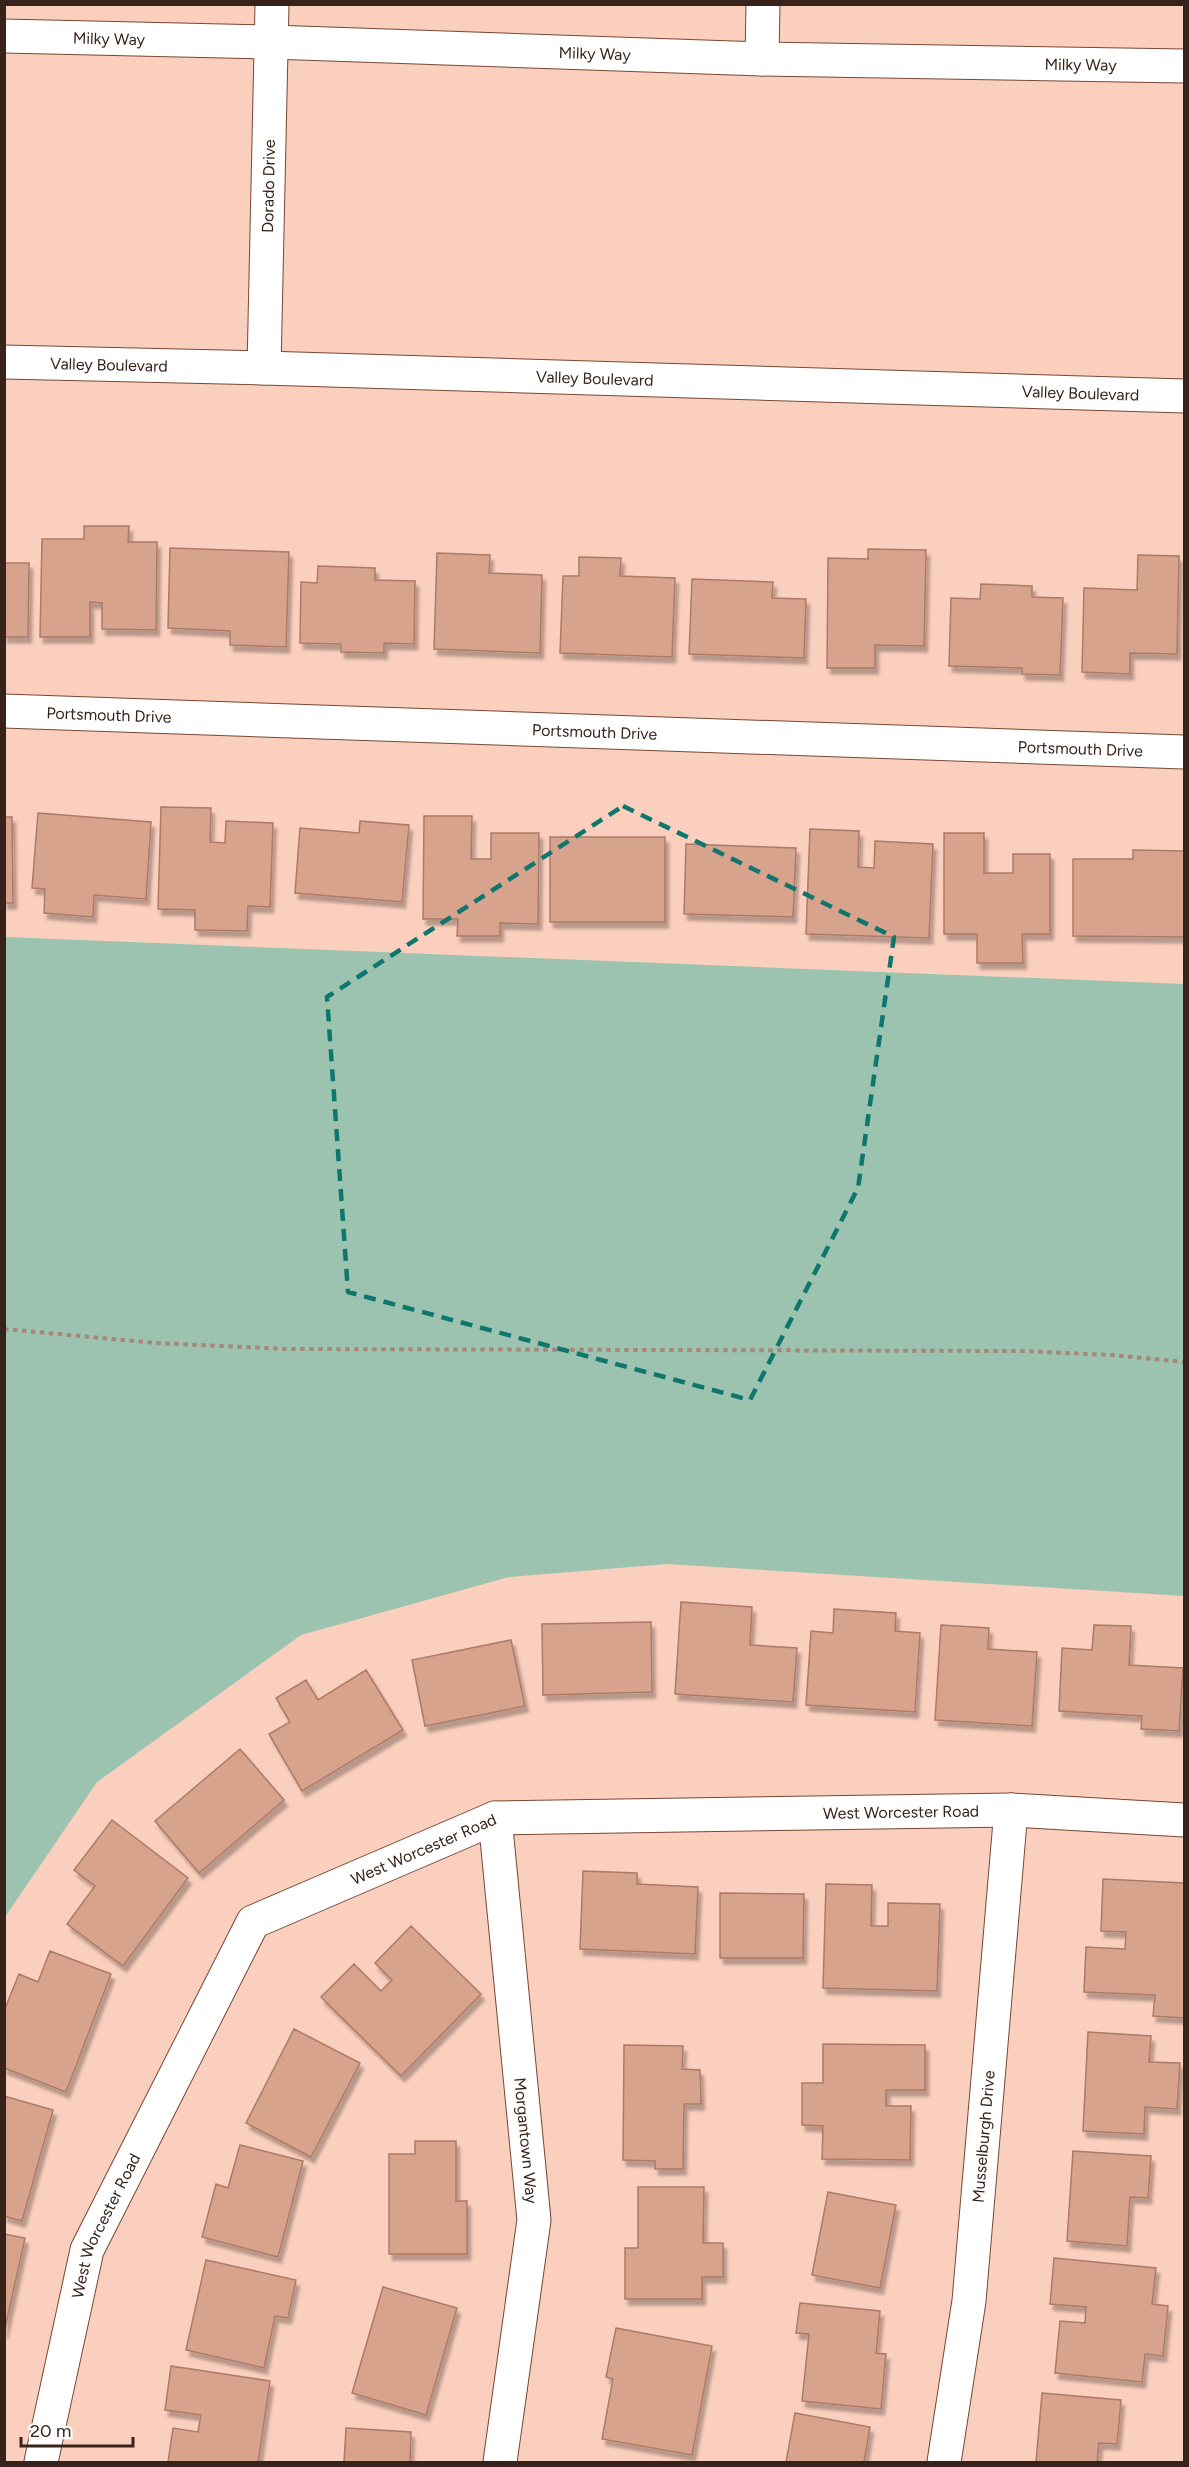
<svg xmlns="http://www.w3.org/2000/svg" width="1189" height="2467" font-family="Figtree,sans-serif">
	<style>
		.green { fill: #9bc3af }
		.building { fill: #d8a38d; stroke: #ac7a66; stroke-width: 1.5; filter: url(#shadow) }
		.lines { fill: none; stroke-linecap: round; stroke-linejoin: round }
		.minor-casing { stroke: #764835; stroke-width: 35 }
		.tertiary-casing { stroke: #764835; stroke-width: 35 }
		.path { stroke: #a78678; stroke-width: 4; stroke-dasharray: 4.5 4.5; stroke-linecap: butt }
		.minor { stroke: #fff; stroke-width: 33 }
		.tertiary { stroke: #fff; stroke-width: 33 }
		.marked { fill: none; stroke: #0f766e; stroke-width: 4.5; stroke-dasharray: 12 8; stroke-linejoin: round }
		.labels { text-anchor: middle; stroke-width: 4.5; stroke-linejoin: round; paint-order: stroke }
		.street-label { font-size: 16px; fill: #37231a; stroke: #fbfbfb }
	</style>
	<defs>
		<filter id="shadow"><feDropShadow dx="3.5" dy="6" stdDeviation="1.5" flood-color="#0004"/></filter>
	</defs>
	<rect width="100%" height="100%" fill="#fbcfbd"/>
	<path class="green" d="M5,937L1184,984V1596L667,1564L509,1577L301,1635L97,1782L5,1917Z"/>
	<path class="building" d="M84,526H129L128,542H157L156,630L102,629V603L90,602V637H40L42,539H84Z
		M170,548L289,552L286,647L230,645V631L168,628Z
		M868,549L926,550L924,646L875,645V668H827L828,558L868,559Z
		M437,553L490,555L489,573L542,575L540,653L434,649Z
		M1138,555L1179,556L1177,654L1130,653V674L1082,672L1084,588L1137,590Z
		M579,557L621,558L620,576L675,578L672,657L560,653L563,576H579Z
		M4,563H29L28,637H4Z
		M318,566L375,568V580L415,581L414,644L384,643V653L341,652V644L300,643L301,582L317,583Z
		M692,579L773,582L772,598L806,599L804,658L689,654Z
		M981,584L1032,586V597L1063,598L1060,675L1022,674V668L949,666L951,598L980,599Z
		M161,807L211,808L210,842L225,843L226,821L273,823L270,907L248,906L247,931L195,930V910L158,909Z
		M38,813L151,822L146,899L94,895L93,917L44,913L45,889L32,888Z
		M424,816H472L471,859H491V833H539L538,924L500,923V936H457L458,919H423Z
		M4,817H12L13,903H4Z
		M360,821L409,825L402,902L295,893L300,828L359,833Z
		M810,829L859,831L858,867L874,868L875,841L933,844L929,938L806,934Z
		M944,833H984V873H1013V854H1050V934H1022L1023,963H977V934H944Z
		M550,837H665V922H550Z
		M686,844L796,848L793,917L684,914Z
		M1133,850L1184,851V937L1073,936V859H1133Z
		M681,1602L752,1607L750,1645L797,1648L793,1702L675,1694Z
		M834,1609L896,1613L895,1631L920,1633L915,1712L806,1705L811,1631L833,1633Z
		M651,1622L652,1692L543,1695L542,1624Z
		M941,1625L989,1628L988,1649L1037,1652L1032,1726L935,1720Z
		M1094,1625L1131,1626L1129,1665L1183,1668L1179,1731L1141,1729L1142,1716L1059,1711L1062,1648L1092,1650Z
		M511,1640L525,1706L425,1726L412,1660Z
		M366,1670L403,1730L302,1791L269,1734L290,1722L276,1698L306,1680L318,1700Z
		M240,1749L284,1800L199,1873L155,1821Z
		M112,1820L188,1878L123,1966L67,1924L95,1886L74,1870Z
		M583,1871L637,1873V1884L698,1887L695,1954L580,1949Z
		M1103,1879L1184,1883V2018L1153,2016L1155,1995L1084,1992L1086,1947L1125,1949L1126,1932L1101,1931Z
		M826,1884L872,1885L871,1926H888V1903L940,1904L937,1991L823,1988Z
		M720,1893L804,1894L803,1958H720Z
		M411,1926L481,1994L401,2076L321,1997L354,1964L381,1991L392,1980L375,1963Z
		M50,1951L111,1974L66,2092L4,2068V2011L19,1974L38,1982Z
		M294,2029L360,2063L311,2157L246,2123Z
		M1088,2032L1151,2036L1149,2062L1180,2063L1177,2109L1145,2107L1144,2134L1083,2131Z
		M823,2044L925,2045V2090H886V2106H911L910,2160L822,2159L823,2126L802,2125V2083H823Z
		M624,2045L683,2046L682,2069L700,2070L701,2104H684L683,2169H655V2161L623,2160Z
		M4,2096L53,2110L22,2221L4,2216Z
		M415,2141H456V2201H467V2254H389V2154H415Z
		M240,2145L303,2161L278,2257L202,2237L216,2184L228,2188Z
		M1073,2151L1151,2156L1148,2198L1130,2197L1127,2246L1067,2241Z
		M638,2187H704L703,2243H723V2277H702V2299H625V2248H638Z
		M828,2192L896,2205L880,2288L812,2275Z
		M4,2234L25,2238L4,2333Z
		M1054,2258L1156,2268L1152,2304L1168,2306L1163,2356L1145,2354L1142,2382L1055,2373L1060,2321L1085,2323L1086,2307L1050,2304Z
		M206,2260L296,2280L288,2318L275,2316L264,2368L186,2350Z
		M383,2287L457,2308L426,2415L352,2393Z
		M800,2303L880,2311L876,2353L886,2354L881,2409L802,2401L809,2334L796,2333Z
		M616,2328L712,2346L692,2455L602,2439L613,2379L606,2377Z
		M171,2366L270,2381L258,2462H168L173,2428L198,2432L201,2415L165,2410Z
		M1042,2393L1121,2400L1117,2444L1099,2443L1097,2462H1036Z
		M795,2413L870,2427L864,2462H786Z
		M346,2428L411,2432L410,2462H344Z"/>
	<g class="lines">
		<defs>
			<g id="minor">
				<path id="s1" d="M4,36L271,42L762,59L1184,66"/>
				<path d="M762,59L763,4"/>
				<path id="s2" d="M264,368L272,4"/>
				<path id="s3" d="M4,711L1184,752"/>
				<path id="s4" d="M495,1818L534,2220L500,2462"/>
				<path id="s5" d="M41,2462L87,2250L253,1922L495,1818L1011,1810L1184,1820"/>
				<path id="s6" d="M944,2462L969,2301L1011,1810"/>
			</g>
			<g id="tertiary">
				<path id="s7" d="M4,362L264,368L1184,396"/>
			</g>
		</defs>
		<use href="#minor" class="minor-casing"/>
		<use href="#tertiary" class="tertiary-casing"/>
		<path class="path" d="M4,1329L156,1343L287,1349L1021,1351L1112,1355L1184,1362"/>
		<use href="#minor" class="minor"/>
		<use href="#tertiary" class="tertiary"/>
	</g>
	<path class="marked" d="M623,806L894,937L858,1188L750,1400L348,1292L327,997Z"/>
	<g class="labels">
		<g class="street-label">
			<text dy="6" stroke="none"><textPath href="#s1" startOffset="105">Milky Way</textPath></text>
			<text dy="6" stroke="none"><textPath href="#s1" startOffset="591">Milky Way</textPath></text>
			<text dy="6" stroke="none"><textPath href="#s1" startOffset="1077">Milky Way</textPath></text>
			<text dy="6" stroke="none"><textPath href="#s2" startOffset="182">Dorado Drive</textPath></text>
			<text dy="6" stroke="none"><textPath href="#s7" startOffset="105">Valley Boulevard</textPath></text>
			<text dy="6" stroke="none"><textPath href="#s7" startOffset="591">Valley Boulevard</textPath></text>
			<text dy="6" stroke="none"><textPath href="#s7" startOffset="1077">Valley Boulevard</textPath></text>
			<text dy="6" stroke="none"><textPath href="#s3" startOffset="105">Portsmouth Drive</textPath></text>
			<text dy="6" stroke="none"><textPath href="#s3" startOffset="591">Portsmouth Drive</textPath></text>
			<text dy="6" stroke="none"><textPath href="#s3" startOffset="1077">Portsmouth Drive</textPath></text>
			<text dy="6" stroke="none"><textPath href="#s5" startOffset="1254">West Worcester Road</textPath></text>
			<text dy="6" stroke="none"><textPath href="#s5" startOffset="770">West Worcester Road</textPath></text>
			<text dy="6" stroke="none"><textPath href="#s6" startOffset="328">Musselburgh Drive</textPath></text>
			<text dy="6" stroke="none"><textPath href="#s4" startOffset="324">Morgantown Way</textPath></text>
			<text dy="6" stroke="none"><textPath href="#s5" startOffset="246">West Worcester Road</textPath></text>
		</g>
	</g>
	<rect width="1189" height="2467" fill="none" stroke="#37231a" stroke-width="12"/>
	<path d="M21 2437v9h112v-9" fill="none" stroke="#37231a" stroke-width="3"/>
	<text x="30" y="2437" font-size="18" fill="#37231a" stroke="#fbfbfb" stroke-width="4.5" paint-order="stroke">20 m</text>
</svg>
